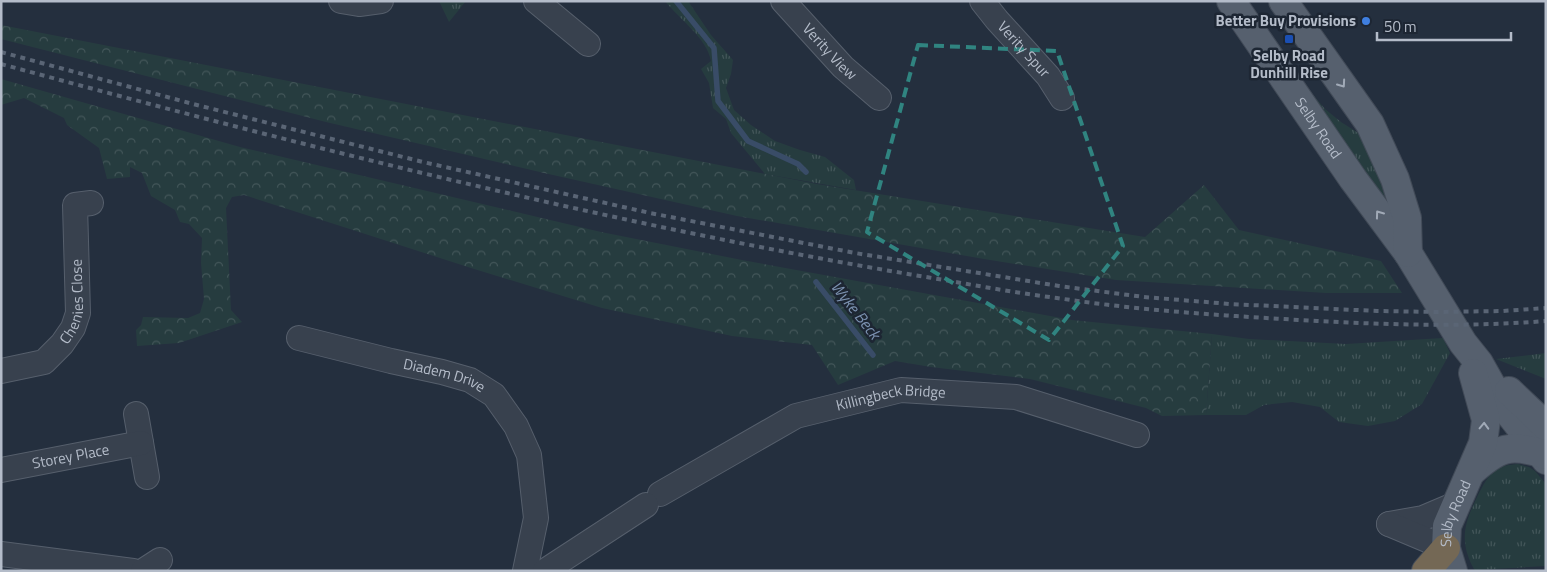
<svg xmlns="http://www.w3.org/2000/svg" width="1547" height="572" font-family="'Titillium Web',sans-serif">
	<style>
		.grass { fill: url(#grass-tufts) }
		.forest { fill: url(#forest-crowns) }
		.lines { fill: none; stroke-linecap: round; stroke-linejoin: round }
		.stream { stroke: #394c67; stroke-width: 5.5 }
		.minor-casing { stroke: #565f6c; stroke-width: 26 }
		.major-casing { stroke: #414a57; stroke-width: 30 }
		.highway-casing { stroke: #434c59; stroke-width: 30 }
		.minor { stroke: #38414e; stroke-width: 24 }
		.major { stroke: #56606e; stroke-width: 28 }
		.highway { stroke: #746855; stroke-width: 28 }
		.rail { stroke: #5a6575; stroke-width: 4; stroke-dasharray: 5 5; stroke-linecap: butt }
		.oneway { stroke: #a1aab7 }
		.marked { fill: none; stroke: #308480; stroke-width: 4; stroke-dasharray: 10 6; stroke-linejoin: round }
		.shop-dot { fill: #3f7fe0; stroke: #1d2633; stroke-width: 2 }
		.transit-dot { fill: #1a4fb4; stroke: #1d2633; stroke-width: 2 }
		.labels { text-anchor: middle; stroke-width: 5; stroke-linejoin: round; paint-order: stroke }
		.poi-label { font-size: 15px; font-weight: bold; fill: #b4bcc9; stroke: #1d2633; text-anchor: end }
		.street-label { font-size: 15px; fill: #b4bcc9; stroke: #1d2633 }
		.water-label { font-size: 16px; font-style: italic; fill: #7c92b1; stroke: #1d2633 }
	</style>
	<defs>
		<pattern id="grass-tufts" width="24" height="20" patternUnits="userSpaceOnUse" patternTransform="scale(1.25)"><rect width="24" height="20" fill="#263c3f"/><path d="M3 7l-1-3M5 7V3M7 7l1-3M15 17l-1-3M17 17v-4M19 17l1-3" fill="none" stroke="#435659"/></pattern>
		<pattern id="forest-crowns" width="20" height="18" patternUnits="userSpaceOnUse" patternTransform="scale(1.25)"><rect width="20" height="18" fill="#263c3f"/><path d="M2 6a3 3 0 1 1 6 0M12 15a3 3 0 1 1 6 0" fill="none" stroke="#435659"/></pattern>
	</defs>
	<rect width="100%" height="100%" fill="#242f3e"/>
	<path class="grass" d="M439,1H466L449,22Z
		M665,1H688L711,35L733,60L731,74L726,88L734,110L751,125L775,141L800,150L825,157L854,180L856,190L765,174L731,133L726,119L713,108L709,83L701,69L711,61C707,38 679,19 665,1Z
		M1310,91L1325,109L1341,122L1360,134L1388,193L1387,198L1383,199L1306,92Z
		M1212,334L1249,339L1346,344L1443,338L1450,353L1422,404L1395,421L1368,426L1339,422L1320,407L1292,402L1264,405L1246,415H1206Z
		M1546,353V379L1496,359Z
		M1518,464L1529,467L1535,471L1546,484V566L1475,570L1474,569C1458,540 1465,522 1478,495C1483,486 1487,476 1496,470C1502,465 1510,465 1518,464Z"/>
	<path class="forest" d="M1,25L817,184L1145,237L1204,185L1239,230L1381,261L1402,293H1326L1116,280L984,259L737,216L544,173L326,122L1,39Z
		M1,79L240,147L601,232L742,260L1072,320L1212,334L1206,415L1162,416L1146,408L1030,379L931,367L895,361L838,385L812,345L732,336L602,308L471,268L244,195L232,197L226,208L231,310L242,322L179,343L137,346L136,330L141,325L143,317L188,318L200,313L204,299L201,263L202,238L189,224L180,222L175,210L151,196L142,173L130,167V177L107,179L99,148L67,125L64,118L24,98L1,105Z"/>
	<g class="lines">
		<path class="stream" d="M676,1L714,48L718,101L748,141L798,164L806,172
			M816,282L873,355"/>
		<defs>
			<g id="minor">
				<path d="M341,1L359,4L381,1"/>
				<path d="M536,1L588,44"/>
				<path id="s1" d="M783,1L843,67L879,98"/>
				<path id="s2" d="M982,1L997,20L1048,76L1062,98"/>
				<path id="s3" d="M299,338L391,361L442,372L470,380L494,395L516,426L529,455L536,518L525,571"/>
				<path id="s4" d="M1,371L44,362L62,344L73,328L78,313L75,205L91,203"/>
				<path d="M136,414L147,477"/>
				<path id="s5" d="M1,470L141,443"/>
				<path id="s6" d="M660,494L796,416L901,390L1016,397L1137,435"/>
				<path d="M1389,524L1423,518L1456,504"/>
				<path d="M1389,524L1446,548"/>
				<path d="M1,554L133,571"/>
				<path d="M143,571L160,560"/>
				<path d="M545,571L646,505"/>
			</g>
			<g id="major">
				<path id="s7" d="M1231,1L1353,179L1408,253L1463,343L1479,363L1502,404L1546,460"/>
				<path d="M1283,1L1370,124L1395,179L1407,218L1408,253"/>
				<path d="M1509,391L1546,426"/>
				<path d="M1471,472C1499,447 1510,443 1546,455"/>
				<path id="s8" d="M1453,571L1446,548L1447,526L1483,443L1486,420L1473,373"/>
			</g>
			<path id="highway" d="M1426,571L1446,548"/>
		</defs>
		<use href="#minor" class="minor-casing"/>
		<use href="#major" class="major-casing"/>
		<use href="#highway" class="highway-casing"/>
		<use href="#minor" class="minor"/>
		<use href="#major" class="major"/>
		<use href="#highway" class="highway"/>
		<path class="rail" d="M1,52L193,104L423,162L650,213L855,253L1059,286L1144,297L1230,304L1377,311L1437,312L1503,311L1546,308
			M1,64C309,148 618,226 932,278C974,285 1016,293 1057,298C1143,311 1230,316 1317,321C1393,325 1470,327 1546,321"/>
	</g>
	<defs><path id="oneway-chevron" d="M-2-3.5L2.5 0L-2 3.5" fill="none" stroke-width="1.6" stroke-linecap="round" stroke-linejoin="round" transform="scale(1.25)"/></defs>
	<g class="oneway">
		<use href="#oneway-chevron" transform="translate(1342 84) rotate(55)"/>
		<use href="#oneway-chevron" transform="translate(1379 214) rotate(-126)"/>
		<use href="#oneway-chevron" transform="translate(1484 426) rotate(-88)"/>
	</g>
	<path class="marked" d="M918,45L1057,51L1123,246L1049,340L867,232Z"/>
	<circle class="shop-dot" cx="1366" cy="21" r="5"/>
	<rect class="transit-dot" x="1284" y="34" width="10" height="10" rx="2.5"/>
	<g class="labels">
		<g class="poi-label">
			<text x="1356" y="26">Better Buy Provisions</text>
			<text x="1289" y="61" text-anchor="middle">Selby Road<tspan x="1289" dy="17">Dunhill Rise</tspan></text>
		</g>
		<g class="street-label">
			<text dy="5" stroke="none"><textPath href="#s2" startOffset="64">Verity Spur</textPath></text>
			<text dy="5" stroke="none"><textPath href="#s1" startOffset="69">Verity View</textPath></text>
			<text dy="5" stroke="none"><textPath href="#s7" startOffset="154">Selby Road</textPath></text>
			<text dy="5" stroke="none"><textPath href="#s4" startOffset="115">Chenies Close</textPath></text>
			<text dy="5" stroke="none"><textPath href="#s3" startOffset="150">Diadem Drive</textPath></text>
			<text dy="5" stroke="none"><textPath href="#s6" startOffset="254">Killingbeck Bridge</textPath></text>
			<text dy="5" stroke="none"><textPath href="#s5" startOffset="71">Storey Place</textPath></text>
			<text dy="5" stroke="none"><textPath href="#s8" startOffset="60">Selby Road</textPath></text>
		</g>
		<g class="water-label">
			<text transform="translate(856 310) rotate(52)" y="6">Wyke Beck</text>
		</g>
	</g>
	<rect width="1547" height="572" fill="none" stroke="#b4bcc9" stroke-width="5"/>
	<path d="M1377 32v8h134v-8" fill="none" stroke="#b4bcc9" stroke-width="2.5"/>
	<text x="1384" y="32" font-size="15" fill="#b4bcc9" stroke="#1d2633" stroke-width="4" paint-order="stroke">50 m</text>
</svg>
